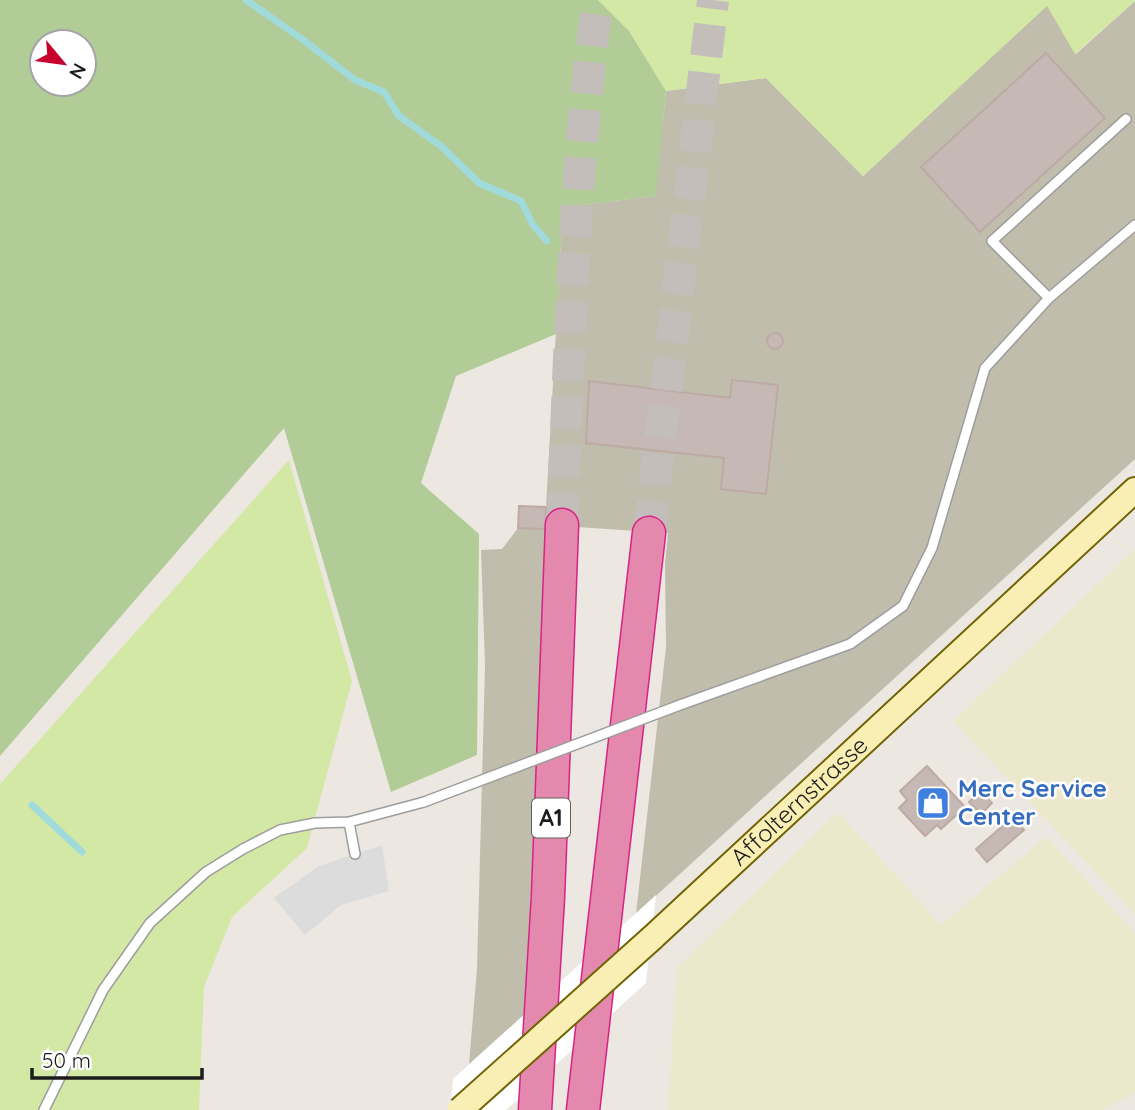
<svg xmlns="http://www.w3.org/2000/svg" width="1135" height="1110" font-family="Quicksand,sans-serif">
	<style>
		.construction { fill: #c1bdad }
		.farmland { fill: #ece8cc }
		.grass { fill: #d4e8a6 }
		.forest { fill: #b1cc96; fill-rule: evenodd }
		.parking { fill: #dcdcdc }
		.pier { fill: #fff }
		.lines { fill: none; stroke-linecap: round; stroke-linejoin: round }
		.stream { stroke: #a1dadb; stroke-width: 7 }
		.building { fill: #c5b8b5; stroke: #beaaa4; stroke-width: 2 }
		.highway-tunnel { stroke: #c3beba; stroke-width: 32; stroke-dasharray: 32 16; stroke-linecap: butt }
		.lane-casing { stroke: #9d9d9d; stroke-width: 12 }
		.secondary-casing { stroke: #706505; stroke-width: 28 }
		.highway-casing { stroke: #d52486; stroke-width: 35 }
		.lane { stroke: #fff; stroke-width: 9 }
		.secondary { stroke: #f9eeb4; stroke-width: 24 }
		.highway { stroke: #e588ad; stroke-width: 32 }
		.lane-bridge-casing { stroke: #9d9d9d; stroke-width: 12; stroke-linecap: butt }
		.secondary-bridge-casing { stroke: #706505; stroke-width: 28; stroke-linecap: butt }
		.lane-bridge { stroke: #fff; stroke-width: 9 }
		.secondary-bridge { stroke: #f9eeb4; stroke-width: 24 }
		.labels { text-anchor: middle; stroke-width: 5; stroke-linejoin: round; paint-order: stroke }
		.shield { fill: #fff; stroke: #606060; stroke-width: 2 }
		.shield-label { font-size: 23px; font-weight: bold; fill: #1c1c1c }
		.shop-label { font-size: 24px; font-weight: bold; fill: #366cbe; stroke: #fff; text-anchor: start }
		.street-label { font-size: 24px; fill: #1c1c1c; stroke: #fff }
	</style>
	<rect width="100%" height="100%" fill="#ede7e1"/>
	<path class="construction" d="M1135,1V459L636,914L666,647L665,563L668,533L546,525L531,1009L469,1064L477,969L485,666L481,550L502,549L518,528L519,506H546L563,207L655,196L666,91L766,78L863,176L1047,5L1076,54Z"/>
	<path class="farmland" d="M1135,549V914L953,721Z
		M838,812L941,925L1046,837L1135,933V1093L1103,1110H668L677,968Z"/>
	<path class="grass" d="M598,0H1135V1L1075,54L1047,6L863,176L766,78L666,91L629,31Z
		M289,460L352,681L307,848L232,917L204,987L199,1110H0V784Z"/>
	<path class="forest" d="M0,0H598L629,31L666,91L656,196L563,207L556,334L456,376L421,483L479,534L477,755L391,792L284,428L0,756ZM42,42H84V84H42Z"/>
	<path class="parking" d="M382,845L389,891L341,905L305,935L274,898L319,866Z"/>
	<path class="pier" d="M656,895L646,983L506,1110H450L453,1079Z"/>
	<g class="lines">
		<path class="stream" d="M246,0L302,39L355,80L384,92L399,116L441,146L479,183L521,201L533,225L547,241
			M32,805L82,852"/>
	</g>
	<path class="building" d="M1046,53L1105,118L980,232L921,167Z
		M767 341a8 8 0 1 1 16 0a8 8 0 1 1-16 0Z
		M732,380L778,385L766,494L721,489L724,458L586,443L589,381L730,398Z
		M519,506L546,507L545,529L518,528Z
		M927,766L965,807L941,829L937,825L925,836L899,808L907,800L900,791Z
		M980,791L992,803L981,814L969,802Z
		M1013,817L1024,830L987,862L976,849Z"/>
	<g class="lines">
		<path class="highway-tunnel" d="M562,525C570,350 573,173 598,0
			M649,533L713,0"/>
		<defs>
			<path id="lane" d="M1049,298L992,241L1126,119
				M680,705L850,644L903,606L932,548L985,368L1049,298L1135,225
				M349,822L355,854
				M44,1110L103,990L150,923L206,872L243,849L280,830L315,823L349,822L424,802"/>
			<g id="secondary">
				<path id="s1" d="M652,938L1135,490"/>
			</g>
			<path id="highway" d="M535,1110L548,897L562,525
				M583,1110L649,533"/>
		</defs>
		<use href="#lane" class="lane-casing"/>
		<use href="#secondary" class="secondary-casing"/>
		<use href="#highway" class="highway-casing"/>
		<use href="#lane" class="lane"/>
		<use href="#secondary" class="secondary"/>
		<use href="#highway" class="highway"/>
		<defs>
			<path id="lane-bridge" d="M424,802L680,705"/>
			<path id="secondary-bridge" d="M460,1110L652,938"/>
		</defs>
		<use href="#lane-bridge" class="lane-bridge-casing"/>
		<use href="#secondary-bridge" class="secondary-bridge-casing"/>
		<use href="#lane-bridge" class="lane-bridge"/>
		<use href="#secondary-bridge" class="secondary-bridge"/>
	</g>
	<defs>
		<symbol id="shop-square" viewBox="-11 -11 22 22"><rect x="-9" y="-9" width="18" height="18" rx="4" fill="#3f7fe0" stroke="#fff"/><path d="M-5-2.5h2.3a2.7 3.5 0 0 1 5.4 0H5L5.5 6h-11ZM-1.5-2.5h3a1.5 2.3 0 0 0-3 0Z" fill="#fff"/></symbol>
	</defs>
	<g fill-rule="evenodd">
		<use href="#shop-square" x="914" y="784" width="38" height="38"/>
	</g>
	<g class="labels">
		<rect class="shield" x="532" y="798.5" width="38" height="39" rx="5"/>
		<g class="shield-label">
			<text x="551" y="826">A1</text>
		</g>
		<g class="shop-label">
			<text x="958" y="797">Merc Service<tspan x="958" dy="28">Center</tspan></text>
		</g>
		<g class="street-label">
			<text dy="8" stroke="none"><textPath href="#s1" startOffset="201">Affolternstrasse</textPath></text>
		</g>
	</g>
	<g transform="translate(63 63) rotate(119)"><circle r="33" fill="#ffffff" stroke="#a4a4a4" stroke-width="2"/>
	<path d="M0-5L12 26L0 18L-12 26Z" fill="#c6012b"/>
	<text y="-10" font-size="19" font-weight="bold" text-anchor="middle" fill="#1c1c1c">N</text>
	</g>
	<path d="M32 1068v10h170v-10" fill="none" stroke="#1c1c1c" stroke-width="3.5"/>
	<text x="42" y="1068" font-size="21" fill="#1c1c1c" stroke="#ffffff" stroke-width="5" paint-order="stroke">50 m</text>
</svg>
